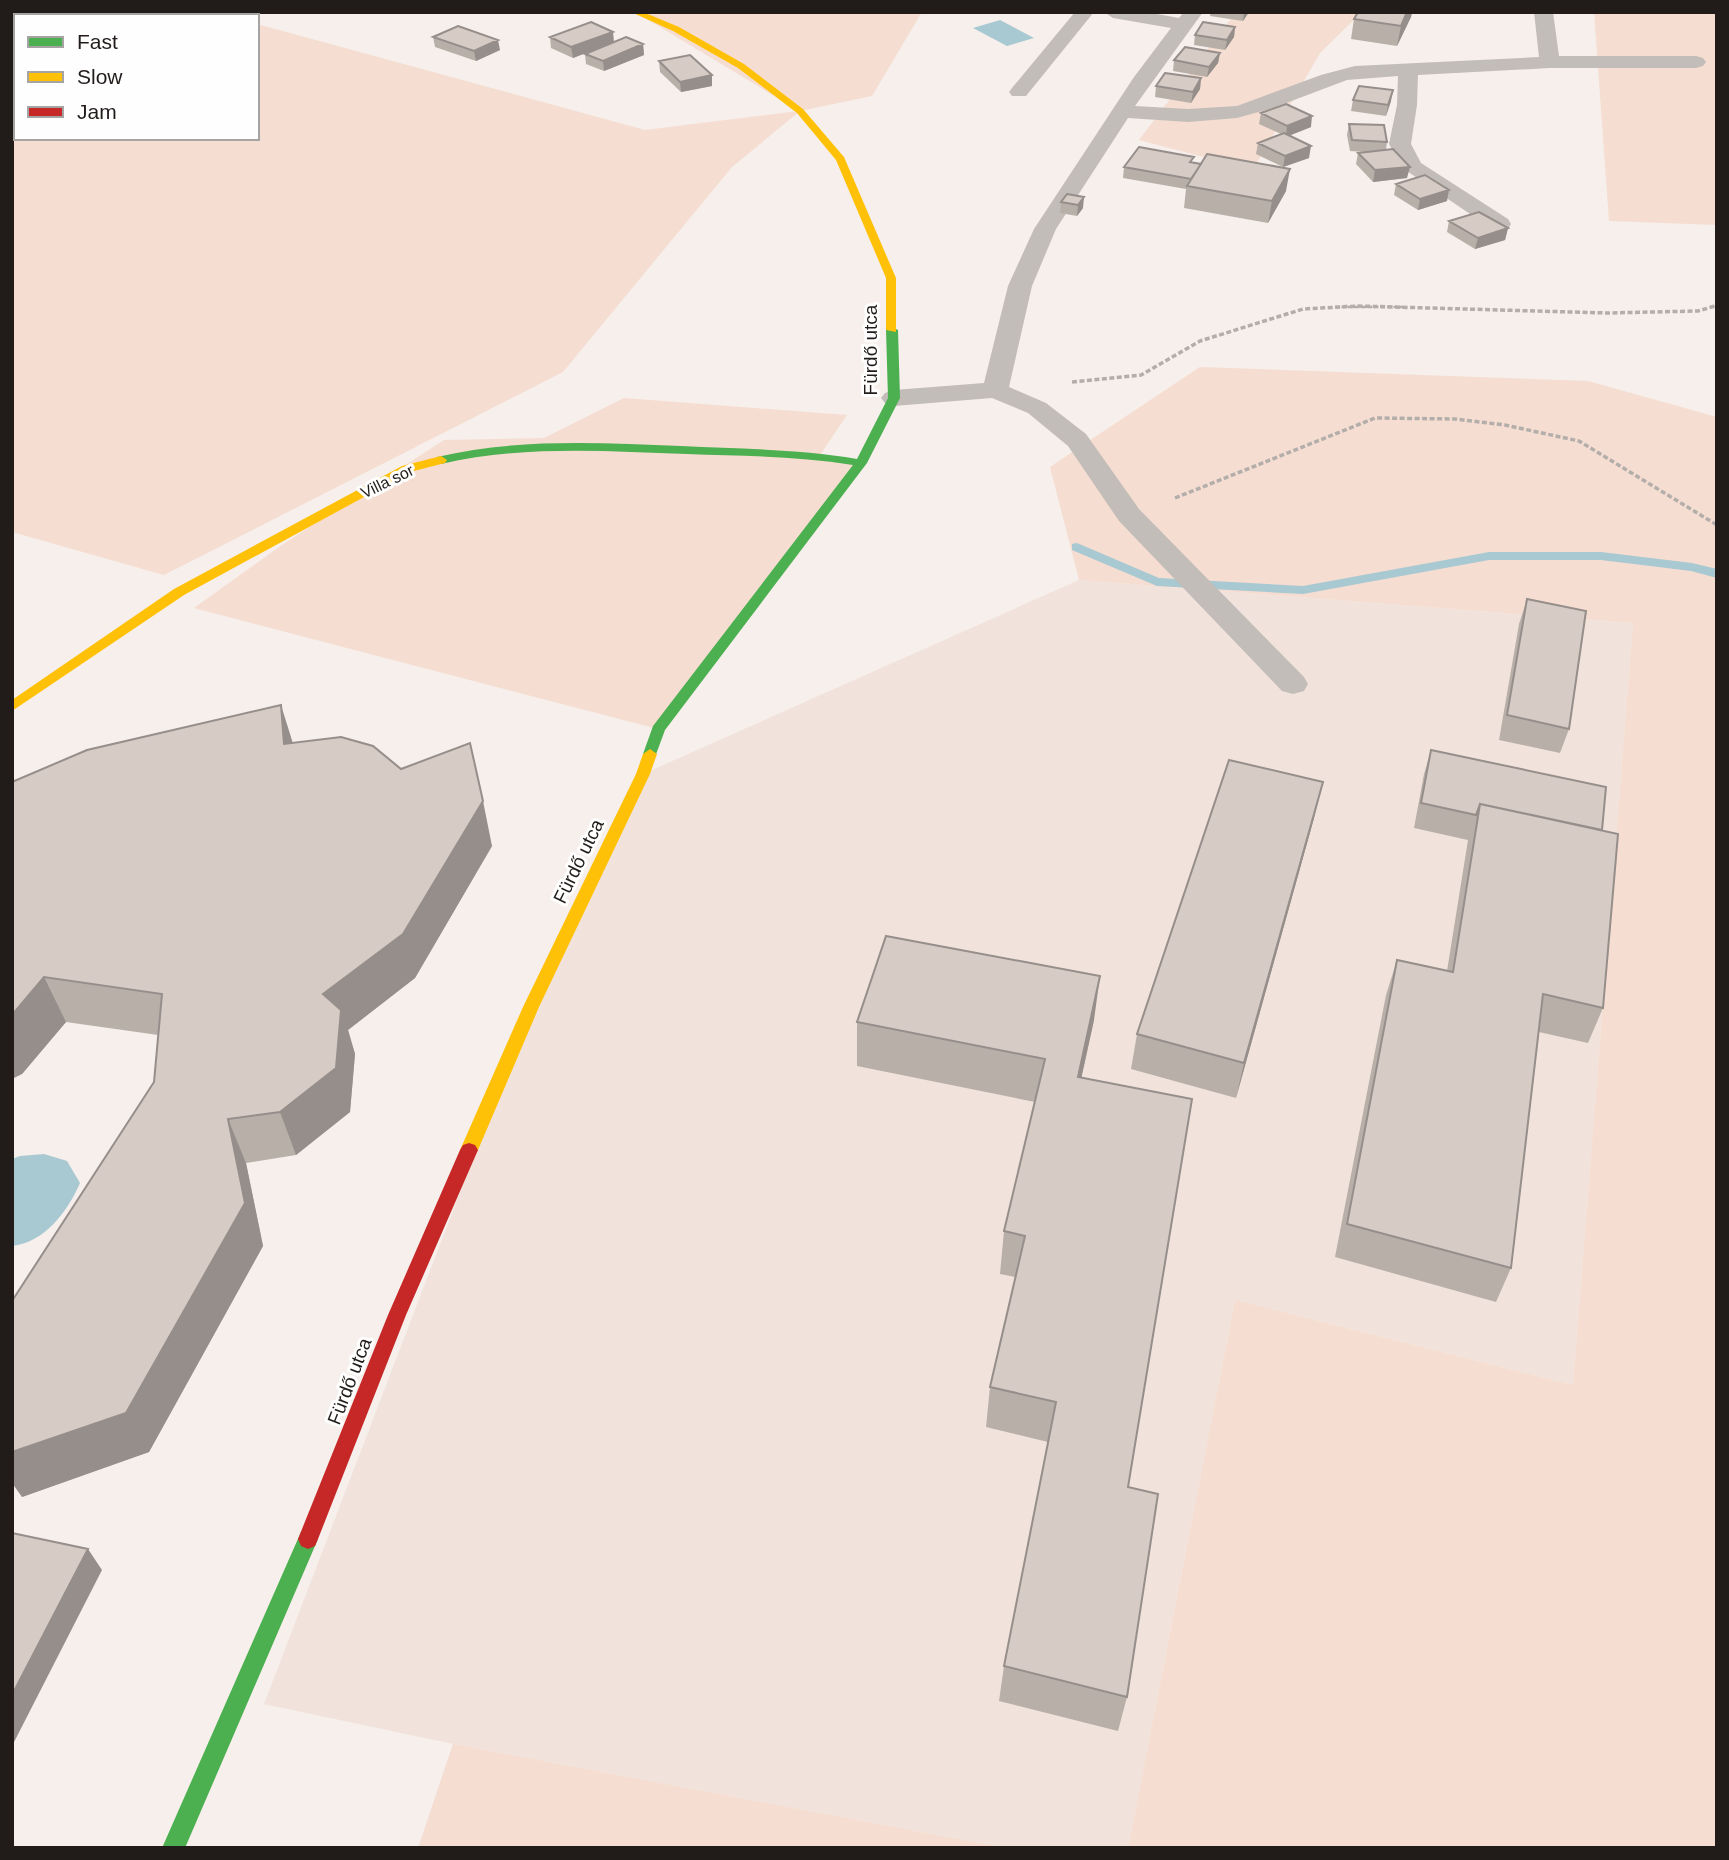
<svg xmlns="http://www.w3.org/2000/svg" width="1729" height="1860" font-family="Arial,sans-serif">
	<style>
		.built { fill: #f1e3db }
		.green { fill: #f5ddd1 }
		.water { fill: #a8c8d2 }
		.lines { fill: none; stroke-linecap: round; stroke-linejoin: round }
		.stream { fill: #a8c8d2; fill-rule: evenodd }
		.path-far1 { stroke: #b4aeab; stroke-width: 2.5; stroke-dasharray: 4.5 2; stroke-linecap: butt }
		.path { stroke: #b4aeab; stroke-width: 3.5; stroke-dasharray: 5 2.5; stroke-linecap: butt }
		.lane { fill: #c3bdb9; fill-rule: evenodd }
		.fast { fill: #4caf50; fill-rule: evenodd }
		.slow { fill: #ffc107; fill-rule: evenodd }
		.jam { fill: #c62828; fill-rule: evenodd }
		.wall { fill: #b8afa9 }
		.shaded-wall { fill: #968e8a }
		.building { fill: #d6cbc5; stroke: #968e8a; stroke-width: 2 }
		.labels { text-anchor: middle; stroke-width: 6; stroke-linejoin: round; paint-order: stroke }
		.far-street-label { font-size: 16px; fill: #211c1a; stroke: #fefefe }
		.street-label { font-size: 19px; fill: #211c1a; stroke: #fefefe }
	</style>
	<rect width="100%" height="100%" fill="#f6efeb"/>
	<path class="built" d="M1079,580L1633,623L1573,1385L1235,1300L1128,1848H1007L453,1744L264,1704L531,1007L643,774Z"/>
	<path class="green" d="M12,12H213L225,16H16V138H257V24L645,130L799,111L635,12H922L872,96L800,111L732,167L563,372L164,575L12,532Z
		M1236,12H1362L1320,53L1253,170L1139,140Z
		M1594,12H1717V225L1609,221Z
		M1200,367L1588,381L1717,417V1848H1128L1235,1300L1573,1385L1633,623L1079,580L1050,467Z
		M624,398L847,415L820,455L861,463L658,729L194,608L282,545L444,440L544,438Z
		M453,1744L1007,1848H418Z"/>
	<path class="water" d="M1000,20L1034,38L1007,46L973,28Z
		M44,1154L67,1161L80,1183C68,1211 44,1243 12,1246V1159L20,1156Z"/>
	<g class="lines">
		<path class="stream" d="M1077,543L1159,578L1303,586L1489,552H1601L1692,563L1717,569V578L1691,571L1601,560H1489L1303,594L1157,586L1072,550V544Z"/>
		<path class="path-far1" d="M1335,307H1403
			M1710,307L1717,305"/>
		<path class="path" d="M1072,382L1141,375L1200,341L1303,309L1358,306L1607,313L1698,311L1715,306
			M1175,498L1375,418L1455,419L1505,425L1579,441L1717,525"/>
		<path class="lane" d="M1075,12H1094L1026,96H1012L1009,92L1012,88Z
			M1104,12H1146L1179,18L1184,12H1203L1135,106L1188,109L1237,106L1321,75L1355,66L1539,57L1534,12H1553L1559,56H1696L1703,58L1706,62L1703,66L1696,68H1550L1418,75L1417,105L1411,144L1421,163L1508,219L1511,224L1508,229H1492L1401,167L1389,144L1397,105L1398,76L1347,80L1273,108L1237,118L1188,122L1128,118L1056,229L1032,286L1009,387L1046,403L1086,434L1139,509L1304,677L1308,684L1304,691L1293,694L1282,691L1119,521L1068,446L1028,413L992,398L894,406L885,403L881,398L885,393L894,390L984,383L1008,286L1034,229L1134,77L1171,28L1113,18Z"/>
		<path class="fast" d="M892,327L898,330L900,398L867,463L665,730L655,757H645L643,754L653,726L853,465C798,456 743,456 687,454C604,451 523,445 441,464L435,460L437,457C518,438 599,443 681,446C740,449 799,449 857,459L888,398L886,330Z
			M308,1529L315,1532L318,1539L185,1848H162L301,1532Z"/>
		<path class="slow" d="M631,12H643L679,27L744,64L803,109L844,157L896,278V332L886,330V278L836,160L797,113L738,68L673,31Z
			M441,456L447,460L445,463L410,472L184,595L12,711V700L174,589L402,466Z
			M650,749L657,754L650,774L539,1007L478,1150L475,1155L469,1157L463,1155L460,1150L523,1007L636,774L643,754Z"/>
		<path class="jam" d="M469,1143L475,1145L478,1150L406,1315L318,1539L315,1546L308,1549L301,1546L298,1539L388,1315L460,1150L463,1145Z"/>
	</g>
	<path class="wall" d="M1211,12H1249L1243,21L1210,16Z
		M1358,12H1412L1411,17L1397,46L1351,39L1354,19Z
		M1235,27L1234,37L1225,50L1194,45L1195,35Z
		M433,37L500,50L476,61L435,47Z
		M550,37L643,44L644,55L604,71L586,64L585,54L611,43L573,58L551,48Z
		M1220,53L1218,63L1207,77L1173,71L1174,60Z
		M659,61L712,86L681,92L660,72Z
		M1201,78L1200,89L1191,103L1155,97L1156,86Z
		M1353,100L1391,101L1386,116L1351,111Z
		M1261,113L1311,127L1288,136L1309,158L1283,167L1256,154L1258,143L1281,134L1259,124Z
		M1349,124L1387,142L1386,150L1407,178L1373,182L1356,164L1358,153L1365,152L1350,151L1347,135Z
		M1193,162L1286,191L1268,223L1184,208L1186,189L1123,178L1124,167Z
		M1396,184L1447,201L1418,210L1394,195Z
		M1067,194L1083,208L1077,216L1060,213L1061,202Z
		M1449,221L1508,228L1505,240L1475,249L1447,232Z
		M1527,599L1569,729L1560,753L1499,740L1519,624Z
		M293,743L492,846L415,978L348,1030L355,1054L350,1112L296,1155L246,1163L263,1246L149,1452L22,1497L154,1082L158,1035L66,1022L22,1074L12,782Z
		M1431,750L1602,830L1603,1008L1588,1043L1539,1032L1511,1268L1496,1302L1335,1257L1386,995L1397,960L1447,971L1468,840L1414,828L1424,774Z
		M1314,818L1236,1098L1131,1069L1137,1034Z
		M1094,1020L1081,1078L1128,1487L1127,1697L1118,1731L999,1701L1004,1666L1048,1442L986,1427L990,1387L1015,1277L1000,1274L1004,1231L1035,1102L857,1066V1022Z"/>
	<path class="shaded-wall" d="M1244,12H1249L1243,21Z
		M1407,12H1412L1411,17L1397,46L1401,26Z
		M1235,27L1234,37L1225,50L1227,40Z
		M613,32L614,42L573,58L571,47Z
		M498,40L500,50L476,61L474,51Z
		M643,44L644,55L604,71L603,61Z
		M1220,53L1218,63L1207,77L1209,67Z
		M712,75V86L681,92L680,82Z
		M1201,78L1200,89L1191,103L1193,92Z
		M1393,90L1391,101L1386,116L1388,105Z
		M1312,116L1311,127L1286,137L1287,126Z
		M1311,146L1309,158L1283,167L1285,156Z
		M1410,167L1407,178L1373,182L1375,170Z
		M1290,169L1286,191L1268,223L1272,201Z
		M1449,190L1447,201L1418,210L1420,199Z
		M1084,197L1083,208L1077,216L1078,205Z
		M1508,228L1505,240L1475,249L1478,238Z
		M281,705L295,750L284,744Z
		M1323,782L1314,818L1236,1098L1244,1063Z
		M483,801L492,846L415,978L348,1030L355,1054L350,1112L296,1155L280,1112L323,994Z
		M1100,976L1094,1020L1072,1121L1078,1077Z
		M44,977L66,1022L22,1074L12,1079V1015Z
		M228,1119L246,1163L263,1246L149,1452L22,1497L12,1483V1452Z
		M88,1549L102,1570L12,1746V1695Z"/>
	<path class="building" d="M1358,12H1407L1401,26L1354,19Z
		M591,22L613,32L571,47L550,37Z
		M1203,22L1235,27L1227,40L1195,35Z
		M458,26L498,40L474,51L433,37Z
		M626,37L643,44L603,61L585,54Z
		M1185,47L1220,53L1209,67L1174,60Z
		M690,55L712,75L680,82L659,61Z
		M1165,73L1201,78L1193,92L1156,86Z
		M1359,86L1393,90L1388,105L1353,100Z
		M1286,104L1312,116L1287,126L1261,113Z
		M1349,124L1384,125L1387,142L1352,140Z
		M1284,133L1311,146L1285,156L1258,143Z
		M1139,147L1194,157L1190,162L1201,164L1191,179L1124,167Z
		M1393,149L1410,167L1375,170L1358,153Z
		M1207,154L1290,169L1272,201L1187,186Z
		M1425,175L1449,190L1420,199L1396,184Z
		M1067,194L1084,197L1078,205L1061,202Z
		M1479,212L1508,228L1478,238L1449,221Z
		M1527,599L1586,611L1569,729L1507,715Z
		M281,705L284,744L341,737L373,746L401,769L470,743L483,801L403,934L323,994L341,1010L336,1068L280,1112L228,1119L245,1203L126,1413L12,1452V1301L154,1082L162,994L44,977L12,1015V782L87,750Z
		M1431,750L1606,787L1602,830L1480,804L1476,815L1421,803Z
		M1229,760L1323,782L1244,1063L1137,1034Z
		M1480,804L1618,834L1603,1008L1543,994L1511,1268L1347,1224L1397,960L1453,972Z
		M886,936L1100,976L1078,1077L1192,1099L1128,1487L1158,1494L1127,1697L1004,1666L1056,1402L990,1387L1025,1236L1004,1231L1045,1059L857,1022Z
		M12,1533L88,1549L12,1695Z"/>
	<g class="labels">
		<g class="far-street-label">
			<text transform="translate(387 481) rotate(-26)" y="6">Villa sor</text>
		</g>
		<g class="street-label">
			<text transform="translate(870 350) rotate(-90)" y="7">Fürdő utca</text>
			<text transform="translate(578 861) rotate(-64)" y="7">Fürdő utca</text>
			<text transform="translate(349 1381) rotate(-69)" y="7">Fürdő utca</text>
		</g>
	</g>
	<rect width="1729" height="1860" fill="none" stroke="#211c1a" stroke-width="28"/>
	<rect x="14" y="14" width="245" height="126" fill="#fefefe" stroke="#a6a4a3" stroke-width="2"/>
	<rect x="28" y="37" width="35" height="10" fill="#4caf50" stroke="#a6a4a3" stroke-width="2"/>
	<text x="77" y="49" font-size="21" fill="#211c1a">Fast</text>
	<rect x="28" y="72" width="35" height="10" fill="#ffc107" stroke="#a6a4a3" stroke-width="2"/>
	<text x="77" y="84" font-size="21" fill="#211c1a">Slow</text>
	<rect x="28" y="107" width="35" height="10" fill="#c62828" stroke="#a6a4a3" stroke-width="2"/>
	<text x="77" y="119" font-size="21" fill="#211c1a">Jam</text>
</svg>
